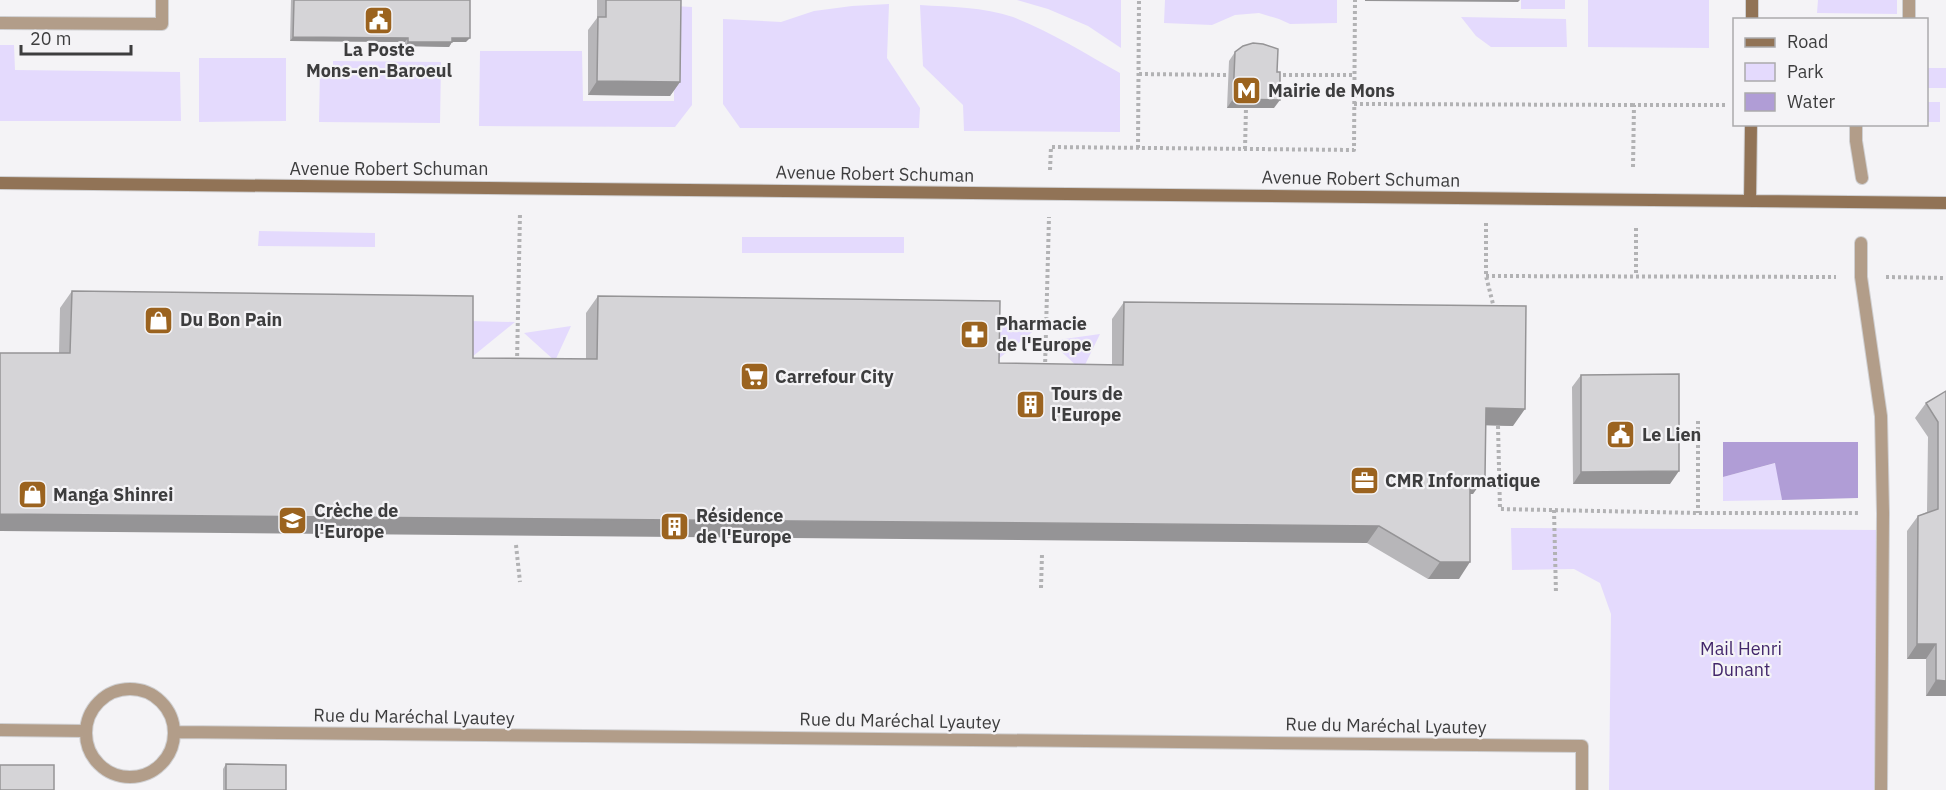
<svg xmlns="http://www.w3.org/2000/svg" width="1946" height="790" font-family="'IBM Plex Sans',sans-serif">
	<style>
		.green { fill: #e4dafd }
		.water { fill: #b09dd6 }
		.lines { fill: none; stroke-linecap: round; stroke-linejoin: round }
		.lane-casing { stroke: #cfcfd1; stroke-width: 14 }
		.street-casing { stroke: #cfcfd1; stroke-width: 14 }
		.secondary-casing { stroke: #cfcfd1; stroke-width: 14 }
		.path { stroke: #b2b2b4; stroke-width: 4; stroke-dasharray: 3 3; stroke-linecap: butt }
		.lane { stroke: #b29d89; stroke-width: 12 }
		.street { stroke: #b29d89; stroke-width: 12 }
		.secondary { stroke: #917356; stroke-width: 12 }
		.wall { fill: #b7b6b9 }
		.shaded-wall { fill: #959496 }
		.building { fill: #d5d4d7; stroke: #959496; stroke-width: 1.5 }
		.labels { text-anchor: middle; stroke-width: 4.5; stroke-linejoin: round; paint-order: stroke }
		.poi-label { font-size: 18px; font-weight: bold; fill: #3d3d3e; stroke: #f4f3f6; text-anchor: start }
		.street-label { font-size: 18px; fill: #3d3d3e; stroke: #f4f3f6 }
		.park-label { font-size: 18px; fill: #43276b; stroke: #f4f3f6 }
	</style>
	<rect width="100%" height="100%" fill="#f4f3f6"/>
	<path class="green" d="M1017,0H1121V48L1088,26L1048,9Z
		M1165,0H1337V23L1290,24L1279,19L1259,13L1235,15L1212,25L1164,23Z
		M1521,0H1565V9H1521Z
		M1588,0H1709V48L1588,47Z
		M1818,0H1897V14L1817,13Z
		M889,4L887,58L920,108L919,128H740L723,104V19L781,22L814,11L852,6Z
		M920,5C950,7 984,7 1013,17C1050,31 1086,54 1120,73V132L964,131L963,105L923,66Z
		M674,6L692,7V105L675,127L479,126L480,51H582L583,101H674Z
		M1461,17L1566,19L1567,47H1491L1476,36Z
		M0,45H14L15,70L180,72L181,121H0Z
		M199,58H286V121L199,122Z
		M333,61L441,62L440,123L319,122L320,68H333Z
		M1926,68H1946V88H1927Z
		M1927,102H1940V122H1927Z
		M259,231L375,233V247L258,246Z
		M742,237H904V253H742Z
		M468,321L515,322L467,361Z
		M993,325H1041L992,364Z
		M571,326L555,361L524,333Z
		M1100,334L1082,371L1050,341Z
		M1776,463L1782,500L1723,501V477Z
		M1511,528L1883,530L1881,790H1609L1611,614L1600,583L1574,569L1512,570Z"/>
	<path class="water" d="M1723,442H1858V498L1782,500L1775,463L1723,477Z"/>
	<g class="lines">
		<defs>
			<path id="lane" d="M0,23L162,24V0"/>
			<path id="street" d="M1909,20V0
				M1856,124V141L1862,178
				M1861,243V277L1881,416L1883,513L1881,790
				M86 733a44 44 0 1 1 88 0a44 44 0 1 1-88 0Z
				M0,730L86,731
				M174,732L1582,746V790"/>
			<path id="secondary" d="M1752,20V0
				M0,183L1946,203
				M1750,201L1751,124"/>
		</defs>
		<use href="#lane" class="lane-casing"/>
		<use href="#street" class="street-casing"/>
		<use href="#secondary" class="secondary-casing"/>
		<path class="path" d="M1139,74L1228,75
			M1277,75H1355
			M1354,104L1634,105
			M1138,148L1139,0
			M1245,149L1246,108
			M1633,167L1634,105H1726
			M1050,170L1051,147L1354,150L1355,0
			M1486,223V276L1494,308
			M1636,228V276
			M1486,276L1836,277
			M1886,277L1946,278
			M517,362L520,213
			M1045,368L1049,217
			M1698,421V513
			M1498,426L1500,509L1698,513H1858
			M1554,510L1556,594
			M516,545L520,582
			M1041,588L1042,554"/>
		<use href="#lane" class="lane"/>
		<use href="#street" class="street"/>
		<use href="#secondary" class="secondary"/>
	</g>
	<path class="wall" d="M291,0H470L466,42H452L449,47L405,46V42L290,41Z
		M597,0H681L680,82L670,96L588,95V30L597,18Z
		M1235,52L1274,108H1227L1229,61Z
		M72,291L473,358L586,359V313L598,296L999,363L1112,365V319L1124,302L1513,426L1486,425L1473,494H1470L1459,579H1428L1367,543L59,353L60,308Z
		M1581,375L1670,484H1573L1572,387Z
		M1946,391V696H1926V659H1907V531L1918,516L1927,512L1928,437L1915,418L1926,403Z
		M226,764L286,790H223V769Z"/>
	<path class="shaded-wall" d="M1365,0H1520L1518,2L1365,1Z
		M293,37L408,38L405,42L290,41Z
		M452,38H470L466,42H452L449,47L405,46L408,42Z
		M597,81L680,82L670,96L588,95Z
		M1233,99L1280,100L1274,108H1227Z
		M1486,408L1525,409L1513,426L1474,425Z
		M1679,471L1670,484H1573L1581,472Z
		M1470,477H1485L1473,494H1459Z
		M0,514L1379,526L1367,543L0,531Z
		M1440,562H1470L1459,579H1428Z
		M1917,644H1936L1926,659H1907Z
		M1936,680L1946,681V696H1926Z"/>
	<path class="building" d="M294,0H470V38H452V42H408V38L293,37Z
		M606,0H681L680,82L597,81L598,17H606Z
		M1253,43L1263,44L1278,49L1277,72H1280V100L1233,99L1235,52L1243,46Z
		M72,291L473,296V358L597,359L598,296L1000,301L999,363L1123,365L1124,302L1526,306L1525,409L1486,408L1485,477H1470V562H1440L1379,526L0,514V353H70Z
		M1679,374V471L1581,472V375Z
		M1946,391V681L1936,680V644H1917L1918,516L1938,509V422L1926,403Z
		M226,764L286,765V790H226Z
		M0,765H54V790H0Z"/>
	<defs>
		<symbol id="civic-square" viewBox="-11 -11 22 22"><rect x="-9" y="-9" width="18" height="18" rx="4" fill="#9b631f" stroke="#f4f3f6"/><path d="M-.6-6.5H3V-4.5H.6V-3L4-1V1h2V6H-6V1h2V-1L-.6-3ZM-1.2 2.5V6h2.4V2.5Z" fill="#fff"/></symbol>
		<symbol id="metro-square" viewBox="-11 -11 22 22"><rect x="-9" y="-9" width="18" height="18" rx="4" fill="#9b631f" stroke="#f4f3f6"/><path d="M-5.5 5V-5H-3L0 0L3-5H5.5V5H3V-.5L0 4L-3-.5V5Z" fill="#fff"/></symbol>
		<symbol id="shop-square" viewBox="-11 -11 22 22"><rect x="-9" y="-9" width="18" height="18" rx="4" fill="#9b631f" stroke="#f4f3f6"/><path d="M-5-2.5h2.3a2.7 3.5 0 0 1 5.4 0H5L5.5 6h-11ZM-1.5-2.5h3a1.5 2.3 0 0 0-3 0Z" fill="#fff"/></symbol>
		<symbol id="pharmacy-square" viewBox="-11 -11 22 22"><rect x="-9" y="-9" width="18" height="18" rx="4" fill="#9b631f" stroke="#f4f3f6"/><path d="M-2-6h4v4h4v4h-4v4h-4v-4h-4v-4h4Z" fill="#fff"/></symbol>
		<symbol id="supermarket-square" viewBox="-11 -11 22 22"><rect x="-9" y="-9" width="18" height="18" rx="4" fill="#9b631f" stroke="#f4f3f6"/><path d="M-6-5.5h2.5l.6 2H6L4.5 2H-2.5L-4.4-4H-6ZM-1.5 3.2a1.3 1.3 0 1 0 .1 0ZM3 3.2a1.3 1.3 0 1 0 .1 0Z" fill="#fff"/></symbol>
		<symbol id="building-square" viewBox="-11 -11 22 22"><rect x="-9" y="-9" width="18" height="18" rx="4" fill="#9b631f" stroke="#f4f3f6"/><path d="M-4-6H4V6H1V3H-1V6H-4ZM-2.5-4.3h1.7v1.8h-1.7ZM.8-4.3h1.7v1.8H.8ZM-2.5-1h1.7V.8h-1.7ZM.8-1h1.7V.8H.8Z" fill="#fff"/></symbol>
		<symbol id="office-square" viewBox="-11 -11 22 22"><rect x="-9" y="-9" width="18" height="18" rx="4" fill="#9b631f" stroke="#f4f3f6"/><path d="M-6-3h4V-5.5h4V-3h4V5H-6ZM-1-4.5V-3h2v-1.5ZM-6 0V1H6V0Z" fill="#fff"/></symbol>
		<symbol id="school-square" viewBox="-11 -11 22 22"><rect x="-9" y="-9" width="18" height="18" rx="4" fill="#9b631f" stroke="#f4f3f6"/><path d="M0-5L7-2L0 1L-7-2ZM-4 1L0 2.5L4 1V4Q0 6-4 4Z" fill="#fff"/></symbol>
	</defs>
	<g fill-rule="evenodd">
		<use href="#civic-square" x="362" y="4" width="33" height="33"/>
		<use href="#metro-square" x="1230" y="74" width="33" height="33"/>
		<use href="#shop-square" x="142" y="304" width="33" height="33"/>
		<use href="#pharmacy-square" x="958" y="318" width="33" height="33"/>
		<use href="#supermarket-square" x="738" y="360" width="33" height="33"/>
		<use href="#building-square" x="1014" y="388" width="33" height="33"/>
		<use href="#civic-square" x="1604" y="418" width="33" height="33"/>
		<use href="#office-square" x="1348" y="464" width="33" height="33"/>
		<use href="#shop-square" x="16" y="478" width="33" height="33"/>
		<use href="#school-square" x="276" y="504" width="33" height="33"/>
		<use href="#building-square" x="658" y="510" width="33" height="33"/>
	</g>
	<g class="labels">
		<g class="poi-label">
			<text x="379" y="56" text-anchor="middle">La Poste<tspan x="379" dy="21">Mons-en-Baroeul</tspan></text>
			<text x="1268" y="97">Mairie de Mons</text>
			<text x="180" y="326">Du Bon Pain</text>
			<text x="996" y="330">Pharmacie<tspan x="996" dy="21">de l'Europe</tspan></text>
			<text x="775" y="383">Carrefour City</text>
			<text x="1051" y="400">Tours de<tspan x="1051" dy="21">l'Europe</tspan></text>
			<text x="1642" y="441">Le Lien</text>
			<text x="1385" y="487">CMR Informatique</text>
			<text x="53" y="501">Manga Shinrei</text>
			<text x="314" y="517">Crèche de<tspan x="314" dy="21">l'Europe</tspan></text>
			<text x="696" y="522">Résidence<tspan x="696" dy="21">de l'Europe</tspan></text>
		</g>
		<g class="street-label">
			<text x="389" y="175">Avenue Robert Schuman</text>
			<text transform="translate(875 174) rotate(1)" y="6">Avenue Robert Schuman</text>
			<text transform="translate(1361 179) rotate(1)" y="6">Avenue Robert Schuman</text>
			<text transform="translate(414 717) rotate(1)" y="6">Rue du Maréchal Lyautey</text>
			<text transform="translate(900 721) rotate(1)" y="6">Rue du Maréchal Lyautey</text>
			<text transform="translate(1386 726) rotate(1)" y="6">Rue du Maréchal Lyautey</text>
		</g>
		<g class="park-label">
			<text x="1741" y="655">Mail Henri<tspan x="1741" dy="21">Dunant</tspan></text>
		</g>
	</g>
	<rect x="1733" y="18" width="195" height="108" fill="#f4f3f6" stroke="#abaaac" stroke-width="1.5"/>
	<rect x="1745" y="38" width="30" height="9" fill="#917356" stroke="#abaaac" stroke-width="1.5"/>
	<text x="1787" y="48" font-size="18" fill="#3d3d3e">Road</text>
	<rect x="1745" y="63" width="30" height="18" fill="#e4dafd" stroke="#abaaac" stroke-width="1.5"/>
	<text x="1787" y="78" font-size="18" fill="#3d3d3e">Park</text>
	<rect x="1745" y="93" width="30" height="18" fill="#b09dd6" stroke="#abaaac" stroke-width="1.5"/>
	<text x="1787" y="108" font-size="18" fill="#3d3d3e">Water</text>
	<path d="M21 45v9h110v-9" fill="none" stroke="#3d3d3e" stroke-width="3"/>
	<text x="30" y="45" font-size="18" fill="#3d3d3e" stroke="#f4f3f6" stroke-width="4.5" paint-order="stroke">20 m</text>
</svg>
